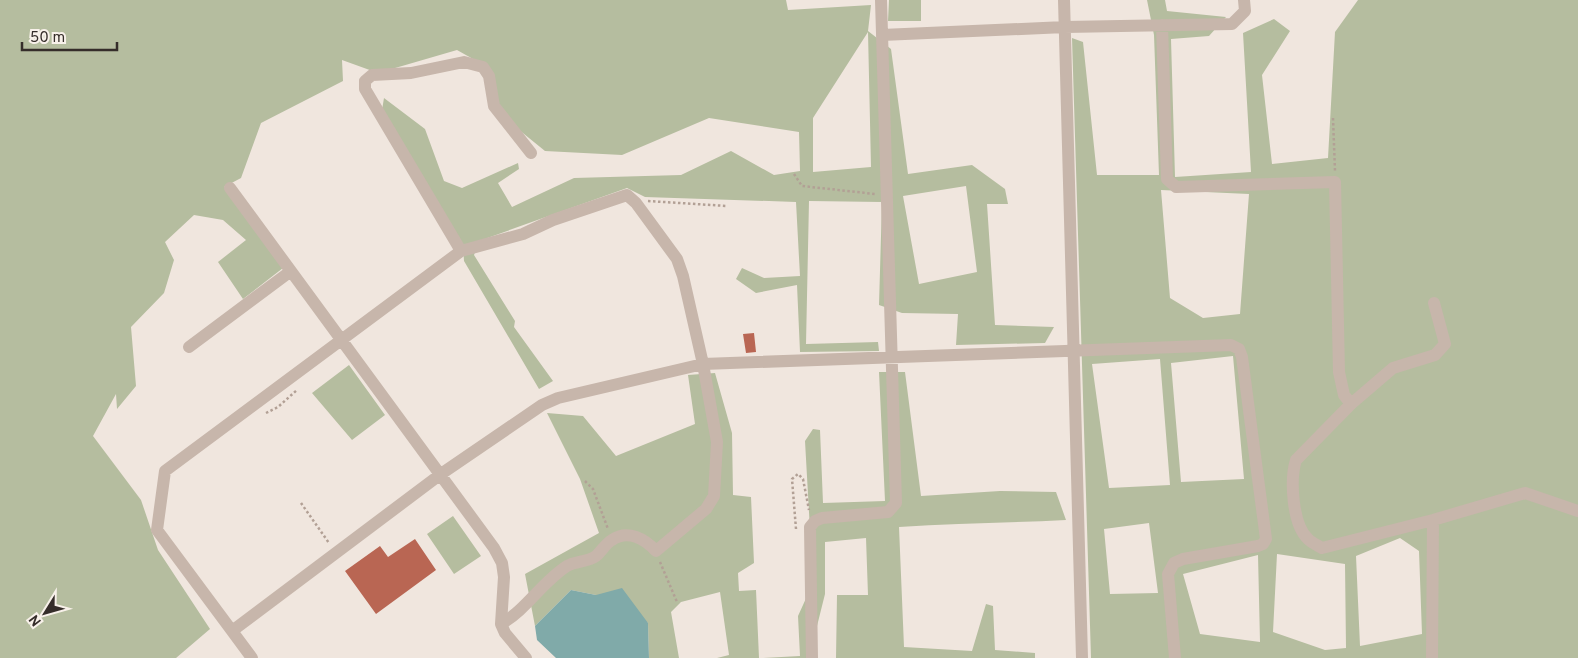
<svg xmlns="http://www.w3.org/2000/svg" width="1578" height="658" font-family="Overpass,sans-serif">
	<style>
		.green { fill: #b5bd9f; fill-rule: evenodd }
		.water { fill: #80aaa9 }
		.building { fill: #b96653 }
		.lines { fill: none; stroke-linecap: round; stroke-linejoin: round }
		.path { stroke: #b2a095; stroke-width: 2.5; stroke-dasharray: 2.5 2.5; stroke-linecap: butt }
		.minor { stroke: #c7b6ab; stroke-width: 12 }
	</style>
	<rect width="100%" height="100%" fill="#f0e6de"/>
	<path class="green" d="M0,0H786L788,10L871,5L868,31L891,49L908,174L972,165L1005,189L1008,204H987L995,325L1054,327L1045,343L956,345L958,314L902,313L879,305L882,202L809,201L806,344L878,342L879,351L800,352L797,285L756,293L736,279L742,268L764,278L800,276L796,202L645,197L627,188L479,241L474,255L515,321L514,327L553,381L539,389L464,261L463,245L382,110L384,98L425,129L444,181L462,188L518,163L519,169L498,183L512,207L574,178L681,175L731,151L774,175L800,171L799,132L709,118L622,155L545,151L498,113L489,68L457,50L378,73L342,60L343,81L261,123L241,178L224,187L283,268L243,299L218,262L246,240L223,220L194,215L165,242L174,260L164,293L131,327L136,386L117,409L116,394L93,436L141,500L158,550L210,629L176,658H0ZM868,32L871,167L813,172V118ZM966,186L977,272L919,284L903,196Z
		M889,0H921V21H888Z
		M1147,0H1165L1167,11L1226,17L1209,36L1171,39L1175,177L1251,172L1243,33L1274,19L1290,31L1262,75L1272,164L1328,158L1335,32L1358,0H1578V658H1091L1072,38L1083,42L1097,175H1159L1154,35ZM1161,190L1249,194L1240,314L1203,318L1170,298ZM1233,356L1244,479L1181,482L1171,363ZM1160,359L1170,485L1109,488L1092,364ZM1149,523L1158,593L1110,594L1104,529ZM1400,538L1419,551L1422,634L1360,646L1356,556ZM1277,554L1345,564L1346,648L1325,650L1273,632ZM1258,555L1260,642L1200,634L1183,574Z
		M349,365L385,415L352,440L312,393Z
		M879,372H905L921,496L1000,491L1056,492L1066,520C1010,523 955,523 899,527L904,647L972,651L986,604L993,606L995,650L1035,653V658H836L837,595H868L866,538L825,542V594L809,658H763L800,656L798,616L813,583L805,441L813,429L820,430L823,503L885,501Z
		M715,373L732,433L733,495L751,497L754,563L738,573L739,591L756,590L759,658H717L729,655L720,592L681,602L671,612L679,658H649L648,623L596,595L571,590L535,626L525,574L599,533L580,479L547,413L583,416L616,456L695,424L688,375Z
		M453,516L481,556L454,574L427,534Z"/>
	<path class="water" d="M622,588L648,623L649,658H556L537,640L535,626L571,590L596,595Z"/>
	<path class="building" d="M754,333L756,352L746,353L743,334Z
		M415,539L436,570L376,614L345,571L380,546L388,557Z"/>
	<g class="lines">
		<path class="path" d="M1333,118L1335,171
			M794,174L802,186L875,194
			M648,201L727,206
			M266,413L278,407L297,390
			M585,481L593,489L608,529
			M301,503L329,543
			M796,529L792,479L798,474L803,479L809,510
			M660,562L677,602"/>
		<path class="minor" d="M1064,0L1082,658
			M1162,25L1167,179L1176,187L1335,182L1339,372L1344,395L1351,404
			M882,35L1065,27L1232,24L1245,11L1244,0
			M230,188L494,548L502,563L504,577L501,624L505,633L526,658
			M461,251L365,89V81L372,75L411,73L464,62L483,67L489,76L494,106L531,153
			M1434,303L1445,344L1435,355L1393,368L1351,404L1296,460C1290,479 1292,524 1308,539C1312,543 1317,545 1322,548L1433,520L1525,493L1578,511
			M189,347L291,271
			M501,624C527,609 542,582 567,566C576,561 588,562 596,556C602,551 606,543 612,540C628,529 645,539 656,551L706,509L714,496L717,442L703,364L683,276L677,259L636,203L627,195L553,220L523,234L461,251L165,471L157,530L232,631L441,474L542,405L558,398L703,364L1231,345L1239,349L1242,357L1266,539L1263,544L1258,546L1183,559L1174,563L1168,574L1175,658
			M232,631L252,658
			M812,658L810,527L815,521L822,518L888,512L896,503L881,0
			M1432,658L1433,520"/>
	</g>
	<g transform="translate(45 613) rotate(233)" stroke="#f8f1ea" stroke-width="4" paint-order="stroke">
	<path d="M0-4L9 19L0 12L-9 19Z" fill="#352d2a"/>
	<text y="-8" font-size="14" font-weight="bold" text-anchor="middle" fill="#352d2a">N</text>
	</g>
	<path d="M22 42v8h95v-8" fill="none" stroke="#352d2a" stroke-width="2.5"/>
	<text x="30" y="42" font-size="15" fill="#352d2a" stroke="#f8f1ea" stroke-width="4" paint-order="stroke">50 m</text>
</svg>
